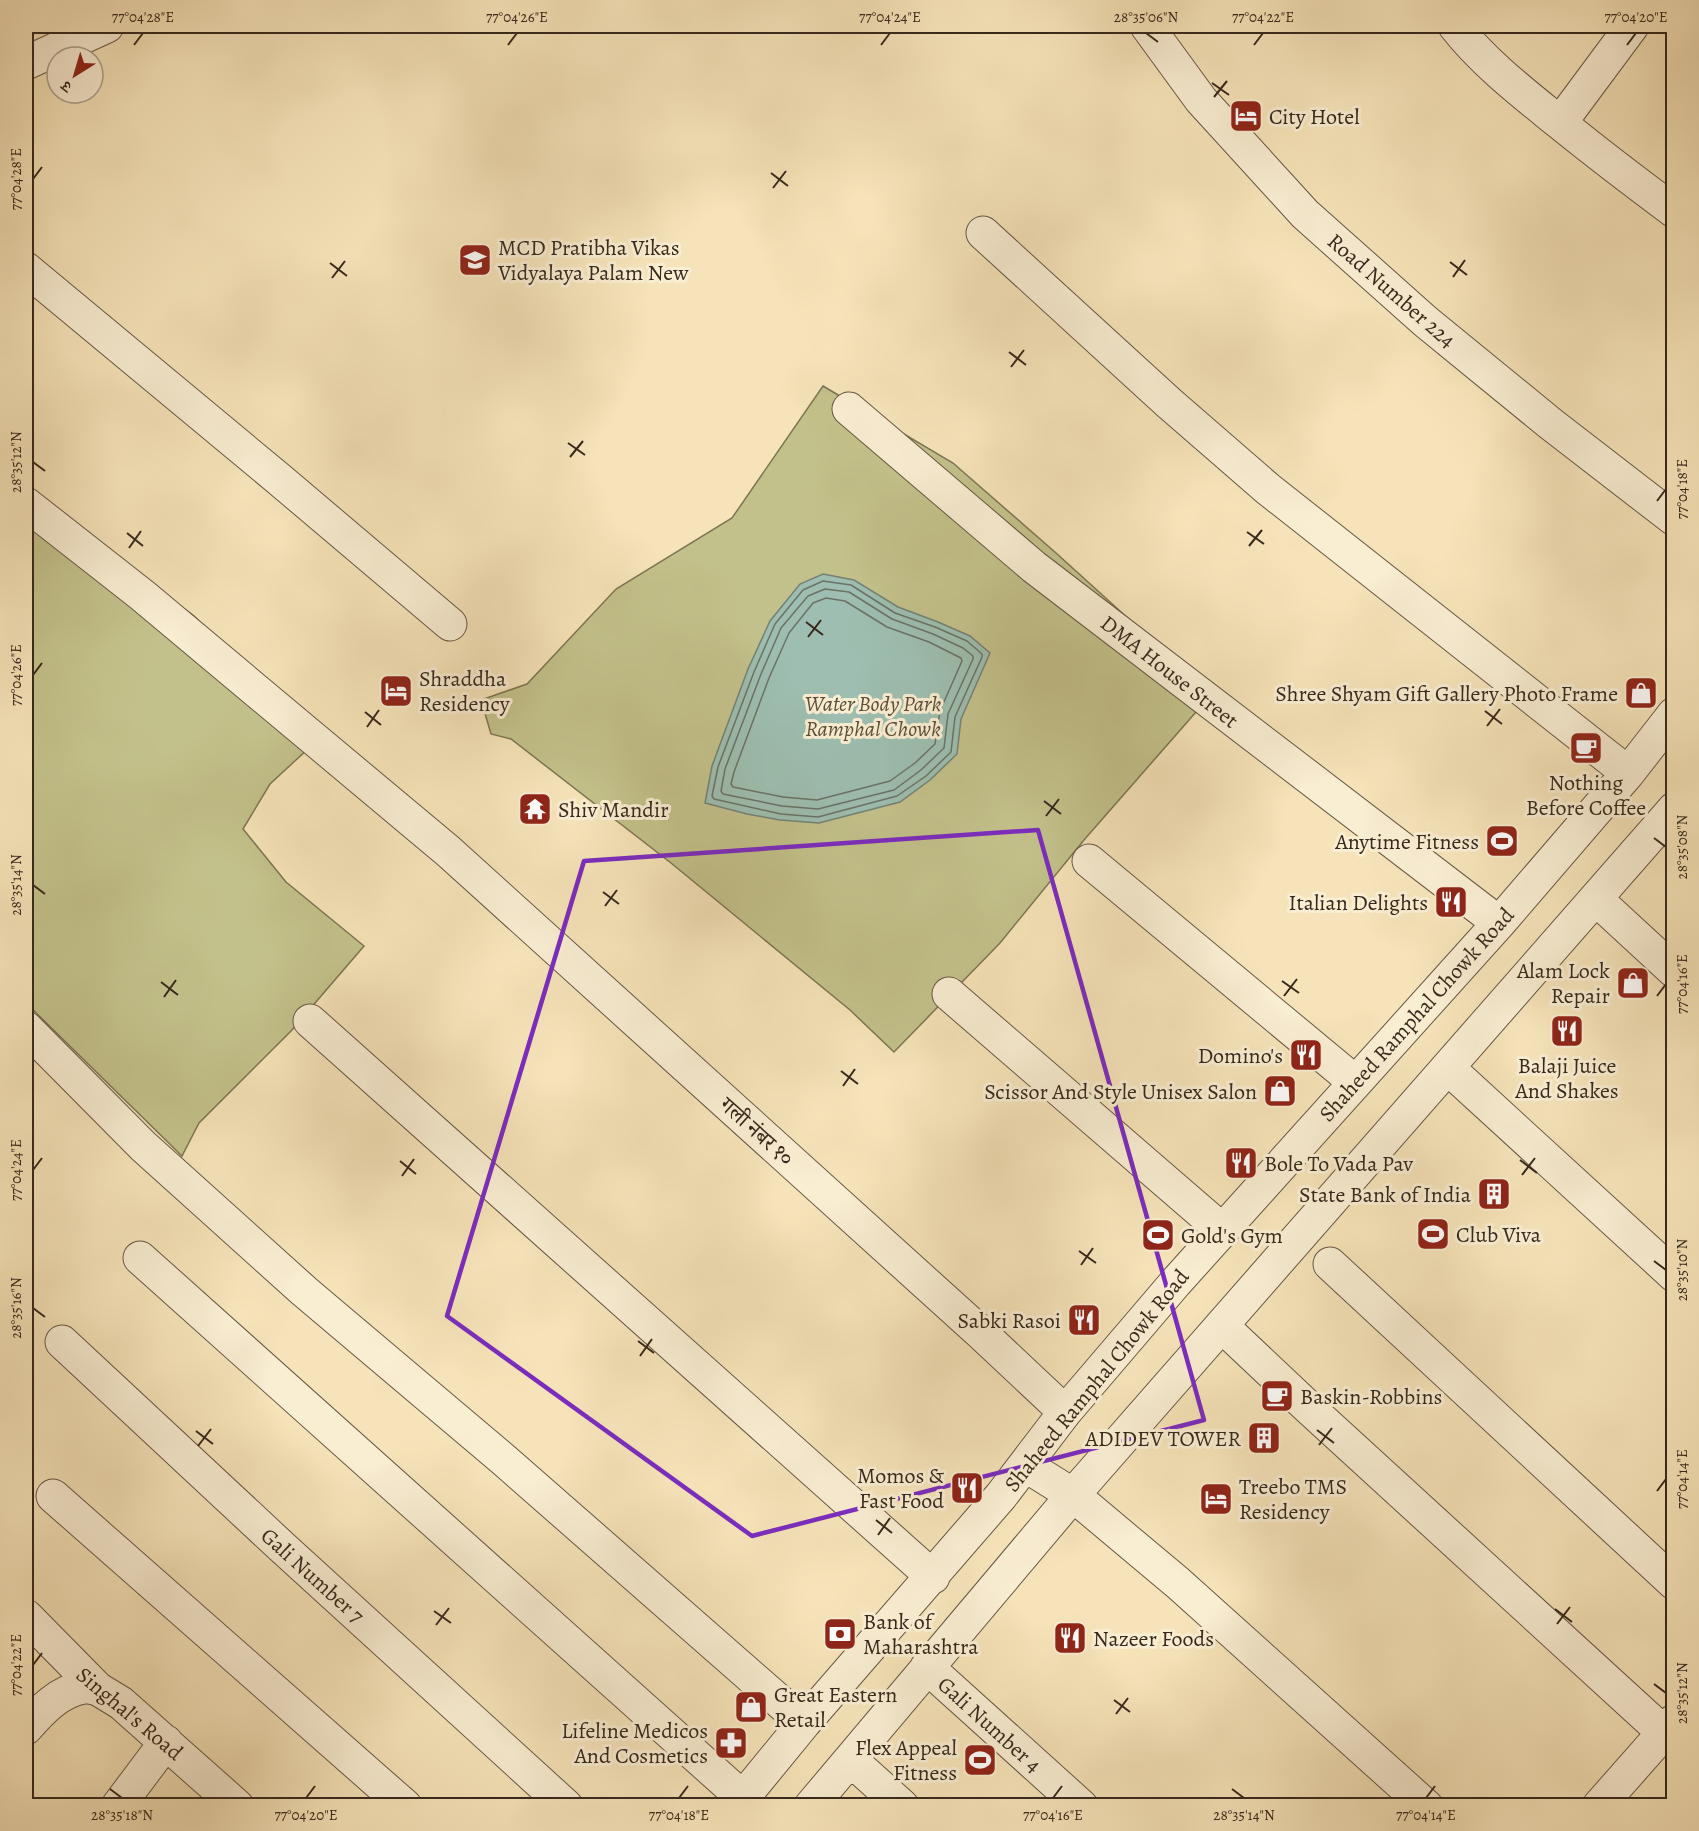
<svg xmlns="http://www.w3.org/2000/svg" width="1699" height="1831" font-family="Alegreya,'Noto Serif Devanagari',serif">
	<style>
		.green { fill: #c3c18b; stroke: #7d7454; stroke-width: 1.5 }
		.water { fill: #9dbeb0; stroke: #748275; stroke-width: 1.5 }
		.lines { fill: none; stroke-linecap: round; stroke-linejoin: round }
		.shore { stroke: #6a7366; stroke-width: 1.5 }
		.street-casing { stroke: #675743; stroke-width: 35 }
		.street { stroke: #f9edd2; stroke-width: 33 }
		.marked { fill: none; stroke: #7b2cbf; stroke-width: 4.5; stroke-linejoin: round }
		.ticks { fill: none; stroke: #37281c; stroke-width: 2 }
		.labels { text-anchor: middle; stroke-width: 6; stroke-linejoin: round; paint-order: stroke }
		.poi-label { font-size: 22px; fill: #37281c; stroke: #f9edd2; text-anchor: start }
		.street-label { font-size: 22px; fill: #37281c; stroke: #f9edd2 }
		.park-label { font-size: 22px; font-style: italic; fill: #5a4e38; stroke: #f9edd2 }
		.neatline { fill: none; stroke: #37281c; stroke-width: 2 }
		.ticks-label { font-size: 15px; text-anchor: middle; fill: #37281c }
	</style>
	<rect width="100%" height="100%" fill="#f6e3b9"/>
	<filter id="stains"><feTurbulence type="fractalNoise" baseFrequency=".00333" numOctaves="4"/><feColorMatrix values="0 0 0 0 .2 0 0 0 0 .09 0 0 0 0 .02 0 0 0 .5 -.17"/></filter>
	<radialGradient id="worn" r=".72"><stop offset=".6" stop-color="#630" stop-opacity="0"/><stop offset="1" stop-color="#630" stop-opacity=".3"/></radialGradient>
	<path class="green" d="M823,386L953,463L1056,553L1141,630L1210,696L1084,840L1000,943L894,1052L850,1010L671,863L511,739L491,734L481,700L527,684L616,589L732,518Z
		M26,496L193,615L303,720L323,735L270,784L243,829L286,882L364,946L291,1031L199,1123L182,1156L26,1003Z"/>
	<path class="water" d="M823,574L854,580L898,607L938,622L970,636L990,653L961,719L957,754L930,780L900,802L819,823L780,820L747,814L705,803L712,766L748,669L770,621L800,584Z"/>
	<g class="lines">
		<path class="shore" d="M823,581L851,585L895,613L935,627L967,641L982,654V657L955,717L951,752L926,776L897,796L818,817L781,814L714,799L712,796L718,767L754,672L775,624L803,590Z
			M825,589L849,592L892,619L933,634L963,648L973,656V659L948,714L944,748L921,770L894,790L818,809L782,806L723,794L721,791L725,769L761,674L781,628L808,596Z
			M826,598L845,601L887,627L929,642L961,658L962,661L940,711L935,744L915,763L890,781L817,800L783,797L733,787L731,784L734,772L769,678L789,633L813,603Z"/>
		<defs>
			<path id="street" d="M1147,26L1201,100L1305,214L1425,321L1551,424L1674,519
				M1455,26C1484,63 1523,93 1560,123C1597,153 1635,182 1674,211
				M26,63L107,26
				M1560,123L1632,26
				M983,233L1169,403L1268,489L1628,773
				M26,269L280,480L450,624
				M849,409L1034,567L1499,923
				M26,504L142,595L448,851L982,1334L1065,1412
				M1089,861L1355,1082
				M1596,899L1674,971
				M949,994L1222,1230
				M310,1021L933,1577
				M26,1028L143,1146L304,1291L504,1460L804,1723
				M1448,1068L1674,1275
				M140,1258L742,1797
				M1330,1264L1674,1583
				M1222,1326L1310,1409L1674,1742
				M62,1342L282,1547L566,1806
				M1025,1465L1073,1495L1178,1583L1426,1806
				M53,1496L405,1806
				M26,1616L98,1689L121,1703L237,1806
				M927,1667L1081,1806
				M26,1728C41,1711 59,1691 84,1687C88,1686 93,1688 98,1689
				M851,1760L902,1806
				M118,1806L166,1742
				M736,1806L804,1723L1001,1496L1065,1412L1176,1282L1499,923L1628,773L1674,714
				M811,1806L1073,1495L1674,809
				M1599,1806L1674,1721"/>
		</defs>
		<use href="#street" class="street-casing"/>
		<use href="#street" class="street"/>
	</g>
	<path class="marked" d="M1038,830L1204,1420L752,1536L447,1316L584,861Z"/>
	<path class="ticks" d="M1146,33L1158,42M134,45L143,33M508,45L517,33M881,45L890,33M1254,45L1263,33M1627,45L1636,33M1212,83L1229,95M1214,97L1227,81M771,173L788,186M33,179L42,167M773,188L786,171M1450,262L1467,275M330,263L347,276M1453,277L1465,260M332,278L345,261M1009,352L1026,365M1011,367L1024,350M568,443L585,455M570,457L583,441M33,462L45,471M1657,501L1666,489M1247,532L1264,544M127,533L143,546M1249,546L1262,530M129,548L141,531M806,622L823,635M808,637L821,620M33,675L42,663M1485,711L1502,724M365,712L381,725M1487,726L1500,709M367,727L379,710M1044,801L1061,814M1046,816L1059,799M1654,838L1666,847M33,885L45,894M603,892L619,904M605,906L617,890M1282,981L1299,993M161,982L178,995M1284,996L1297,979M1657,996L1666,984M164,997L176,980M841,1071L858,1084M843,1086L855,1069M1520,1160L1537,1173M400,1161L416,1174M33,1170L42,1158M1522,1175L1535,1158M402,1176L414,1159M1079,1251L1096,1263M1654,1261L1666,1270M1081,1265L1093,1248M33,1308L45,1317M638,1341L654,1353M640,1356L652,1339M1317,1430L1334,1443M196,1431L213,1444M1319,1445L1332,1428M198,1446L211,1429M1657,1491L1666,1479M876,1520L892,1533M878,1535L890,1518M1555,1609L1572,1622M434,1611L451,1623M1557,1624L1570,1607M436,1625L449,1608M33,1665L42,1653M1654,1684L1666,1693M1114,1700L1130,1712M1116,1714L1128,1698M110,1789L122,1798M1232,1789L1244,1798M306,1798L315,1786M679,1798L688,1786M1053,1798L1062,1786M1426,1798L1435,1786"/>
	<defs>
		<symbol id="hotel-square" viewBox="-11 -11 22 22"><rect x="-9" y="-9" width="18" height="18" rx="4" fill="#8f2418" stroke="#f9edd2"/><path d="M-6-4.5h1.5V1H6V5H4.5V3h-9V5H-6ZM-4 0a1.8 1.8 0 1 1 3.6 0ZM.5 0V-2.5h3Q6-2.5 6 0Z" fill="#fff"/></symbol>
		<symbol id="school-square" viewBox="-11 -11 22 22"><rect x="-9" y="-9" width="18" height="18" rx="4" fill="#8f2418" stroke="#f9edd2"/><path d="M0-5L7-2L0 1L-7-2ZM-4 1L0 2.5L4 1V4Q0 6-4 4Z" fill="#fff"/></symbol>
		<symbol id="shop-square" viewBox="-11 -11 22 22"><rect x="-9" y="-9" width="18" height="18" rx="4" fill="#8f2418" stroke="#f9edd2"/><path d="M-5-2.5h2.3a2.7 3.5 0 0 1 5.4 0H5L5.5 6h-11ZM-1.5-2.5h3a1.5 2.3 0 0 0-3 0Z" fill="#fff"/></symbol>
		<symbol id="cafe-square" viewBox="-11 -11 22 22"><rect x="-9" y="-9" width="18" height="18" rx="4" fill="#8f2418" stroke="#f9edd2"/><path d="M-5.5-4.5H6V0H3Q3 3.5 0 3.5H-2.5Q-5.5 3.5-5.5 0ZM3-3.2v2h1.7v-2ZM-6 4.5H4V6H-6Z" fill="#fff"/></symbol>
		<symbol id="temple-square" viewBox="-11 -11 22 22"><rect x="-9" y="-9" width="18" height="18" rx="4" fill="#8f2418" stroke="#f9edd2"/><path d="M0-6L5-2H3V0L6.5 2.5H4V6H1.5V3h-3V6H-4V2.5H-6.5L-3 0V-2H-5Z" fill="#fff"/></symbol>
		<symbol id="stadium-square" viewBox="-11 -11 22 22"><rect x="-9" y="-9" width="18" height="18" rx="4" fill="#8f2418" stroke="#f9edd2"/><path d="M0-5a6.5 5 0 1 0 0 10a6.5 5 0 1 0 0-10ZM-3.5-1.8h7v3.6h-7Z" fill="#fff"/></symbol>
		<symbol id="restaurant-square" viewBox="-11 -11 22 22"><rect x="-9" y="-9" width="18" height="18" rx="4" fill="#8f2418" stroke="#f9edd2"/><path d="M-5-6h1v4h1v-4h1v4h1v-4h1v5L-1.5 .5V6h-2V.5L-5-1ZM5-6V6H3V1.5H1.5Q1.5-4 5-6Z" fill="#fff"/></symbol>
		<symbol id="building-square" viewBox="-11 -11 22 22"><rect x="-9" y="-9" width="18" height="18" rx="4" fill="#8f2418" stroke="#f9edd2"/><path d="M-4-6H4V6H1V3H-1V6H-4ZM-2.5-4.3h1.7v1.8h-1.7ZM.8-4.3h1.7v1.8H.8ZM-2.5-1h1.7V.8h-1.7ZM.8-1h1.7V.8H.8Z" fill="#fff"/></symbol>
		<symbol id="bank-square" viewBox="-11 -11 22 22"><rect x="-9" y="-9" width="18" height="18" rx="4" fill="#8f2418" stroke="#f9edd2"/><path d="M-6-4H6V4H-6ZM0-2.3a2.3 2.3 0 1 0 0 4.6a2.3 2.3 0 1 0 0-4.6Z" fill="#fff"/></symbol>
		<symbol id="pharmacy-square" viewBox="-11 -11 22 22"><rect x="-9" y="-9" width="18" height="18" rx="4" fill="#8f2418" stroke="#f9edd2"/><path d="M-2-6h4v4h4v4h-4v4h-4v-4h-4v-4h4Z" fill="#fff"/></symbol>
	</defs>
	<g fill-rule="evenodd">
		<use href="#hotel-square" x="1227" y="97" width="38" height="38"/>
		<use href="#school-square" x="456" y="241" width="38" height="38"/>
		<use href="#hotel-square" x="377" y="672" width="38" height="38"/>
		<use href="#shop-square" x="1622" y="674" width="38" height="38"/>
		<use href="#cafe-square" x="1567" y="729" width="38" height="38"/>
		<use href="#temple-square" x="516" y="790" width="38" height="38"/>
		<use href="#stadium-square" x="1483" y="822" width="38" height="38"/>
		<use href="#restaurant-square" x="1432" y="883" width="38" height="38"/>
		<use href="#shop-square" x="1614" y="964" width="38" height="38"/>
		<use href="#restaurant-square" x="1548" y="1012" width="38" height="38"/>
		<use href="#restaurant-square" x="1287" y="1036" width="38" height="38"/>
		<use href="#shop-square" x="1261" y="1072" width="38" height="38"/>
		<use href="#restaurant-square" x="1222" y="1144" width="38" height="38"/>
		<use href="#building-square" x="1475" y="1175" width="38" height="38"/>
		<use href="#stadium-square" x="1414" y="1215" width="38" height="38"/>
		<use href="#stadium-square" x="1139" y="1216" width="38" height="38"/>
		<use href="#restaurant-square" x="1065" y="1301" width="38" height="38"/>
		<use href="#cafe-square" x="1258" y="1377" width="38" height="38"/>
		<use href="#building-square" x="1245" y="1419" width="38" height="38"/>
		<use href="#restaurant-square" x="948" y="1469" width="38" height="38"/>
		<use href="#hotel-square" x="1197" y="1480" width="38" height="38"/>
		<use href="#bank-square" x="821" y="1615" width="38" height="38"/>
		<use href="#restaurant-square" x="1051" y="1619" width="38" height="38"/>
		<use href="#shop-square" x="732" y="1688" width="38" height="38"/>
		<use href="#pharmacy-square" x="712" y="1724" width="38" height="38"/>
		<use href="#stadium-square" x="961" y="1741" width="38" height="38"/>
	</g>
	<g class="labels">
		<g class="poi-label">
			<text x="1269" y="124">City Hotel</text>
			<text x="498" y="255">MCD Pratibha Vikas<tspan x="498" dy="25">Vidyalaya Palam New</tspan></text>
			<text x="419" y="686">Shraddha<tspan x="419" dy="25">Residency</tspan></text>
			<text x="1618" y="701" text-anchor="end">Shree Shyam Gift Gallery Photo Frame</text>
			<text x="1586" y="790" text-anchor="middle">Nothing<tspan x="1586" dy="25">Before Coffee</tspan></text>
			<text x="558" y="817">Shiv Mandir</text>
			<text x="1479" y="849" text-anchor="end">Anytime Fitness</text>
			<text x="1428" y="910" text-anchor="end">Italian Delights</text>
			<text x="1610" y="978" text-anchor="end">Alam Lock<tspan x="1610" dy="25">Repair</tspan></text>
			<text x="1283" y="1063" text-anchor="end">Domino's</text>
			<text x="1567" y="1073" text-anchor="middle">Balaji Juice<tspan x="1567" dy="25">And Shakes</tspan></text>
			<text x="1257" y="1099" text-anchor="end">Scissor And Style Unisex Salon</text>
			<text x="1264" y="1171">Bole To Vada Pav</text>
			<text x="1471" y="1202" text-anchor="end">State Bank of India</text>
			<text x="1456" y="1242">Club Viva</text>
			<text x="1181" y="1243">Gold's Gym</text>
			<text x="1061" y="1328" text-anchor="end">Sabki Rasoi</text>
			<text x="1300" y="1404">Baskin-Robbins</text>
			<text x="1241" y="1446" text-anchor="end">ADIDEV TOWER</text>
			<text x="944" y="1483" text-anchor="end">Momos &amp;<tspan x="944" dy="25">Fast Food</tspan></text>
			<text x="1239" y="1494">Treebo TMS<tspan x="1239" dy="25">Residency</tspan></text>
			<text x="863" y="1629">Bank of<tspan x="863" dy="25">Maharashtra</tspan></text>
			<text x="1093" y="1646">Nazeer Foods</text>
			<text x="774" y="1702">Great Eastern<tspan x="774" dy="25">Retail</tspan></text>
			<text x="708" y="1738" text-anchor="end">Lifeline Medicos<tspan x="708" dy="25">And Cosmetics</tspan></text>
			<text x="957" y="1755" text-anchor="end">Flex Appeal<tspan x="957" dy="25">Fitness</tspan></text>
		</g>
		<g class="street-label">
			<text transform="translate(1392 290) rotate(41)" y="8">Road Number 224</text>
			<text transform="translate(1170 671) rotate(38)" y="8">DMA House Street</text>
			<text transform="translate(1416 1014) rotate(-48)" y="8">Shaheed Ramphal Chowk Road</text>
			<text transform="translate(757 1131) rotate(42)" y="8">गली नंबर १०</text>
			<text transform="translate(1096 1380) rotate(-51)" y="8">Shaheed Ramphal Chowk Road</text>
			<text transform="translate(313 1575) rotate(42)" y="8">Gali Number 7</text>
			<text transform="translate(130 1713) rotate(40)" y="8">Singhal's Road</text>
			<text transform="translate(990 1724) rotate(42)" y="8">Gali Number 4</text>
		</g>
		<g class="park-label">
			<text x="873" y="711">Water Body Park<tspan x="873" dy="25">Ramphal Chowk</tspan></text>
		</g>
	</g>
	<rect width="1699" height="1831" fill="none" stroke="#f6e3b9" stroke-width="66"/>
	<g transform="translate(75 75) rotate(217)"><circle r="28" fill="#f9edd2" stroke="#ab9e89" stroke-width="1.5"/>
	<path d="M0-4.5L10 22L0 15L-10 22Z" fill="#8f2418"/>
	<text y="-9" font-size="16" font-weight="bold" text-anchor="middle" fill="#37281c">उ</text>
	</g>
	<rect x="33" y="33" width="1633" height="1765" class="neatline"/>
	<g class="ticks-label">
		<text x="143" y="22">77°04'28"E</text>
		<text x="517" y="22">77°04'26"E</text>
		<text x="890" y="22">77°04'24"E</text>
		<text x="1146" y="22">28°35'06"N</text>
		<text x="1263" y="22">77°04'22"E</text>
		<text x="1636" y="22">77°04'20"E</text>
		<text transform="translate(16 179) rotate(-90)" y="5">77°04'28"E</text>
		<text transform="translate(16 462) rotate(-90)" y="5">28°35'12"N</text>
		<text transform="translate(1682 489) rotate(-90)" y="5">77°04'18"E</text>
		<text transform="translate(16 675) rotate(-90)" y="5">77°04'26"E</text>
		<text transform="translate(1682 847) rotate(-90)" y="5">28°35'08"N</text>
		<text transform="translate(16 885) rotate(-90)" y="5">28°35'14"N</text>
		<text transform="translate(1682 984) rotate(-90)" y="5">77°04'16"E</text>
		<text transform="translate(16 1170) rotate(-90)" y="5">77°04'24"E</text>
		<text transform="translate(1682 1270) rotate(-90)" y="5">28°35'10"N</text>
		<text transform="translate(16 1308) rotate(-90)" y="5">28°35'16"N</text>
		<text transform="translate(1682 1479) rotate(-90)" y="5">77°04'14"E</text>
		<text transform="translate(16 1665) rotate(-90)" y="5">77°04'22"E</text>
		<text transform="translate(1682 1693) rotate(-90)" y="5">28°35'12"N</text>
		<text x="122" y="1820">28°35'18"N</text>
		<text x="306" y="1820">77°04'20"E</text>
		<text x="679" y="1820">77°04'18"E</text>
		<text x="1053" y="1820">77°04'16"E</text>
		<text x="1244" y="1820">28°35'14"N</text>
		<text x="1426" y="1820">77°04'14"E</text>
	</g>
	<rect width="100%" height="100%" filter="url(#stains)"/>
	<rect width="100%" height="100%" fill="url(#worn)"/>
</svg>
